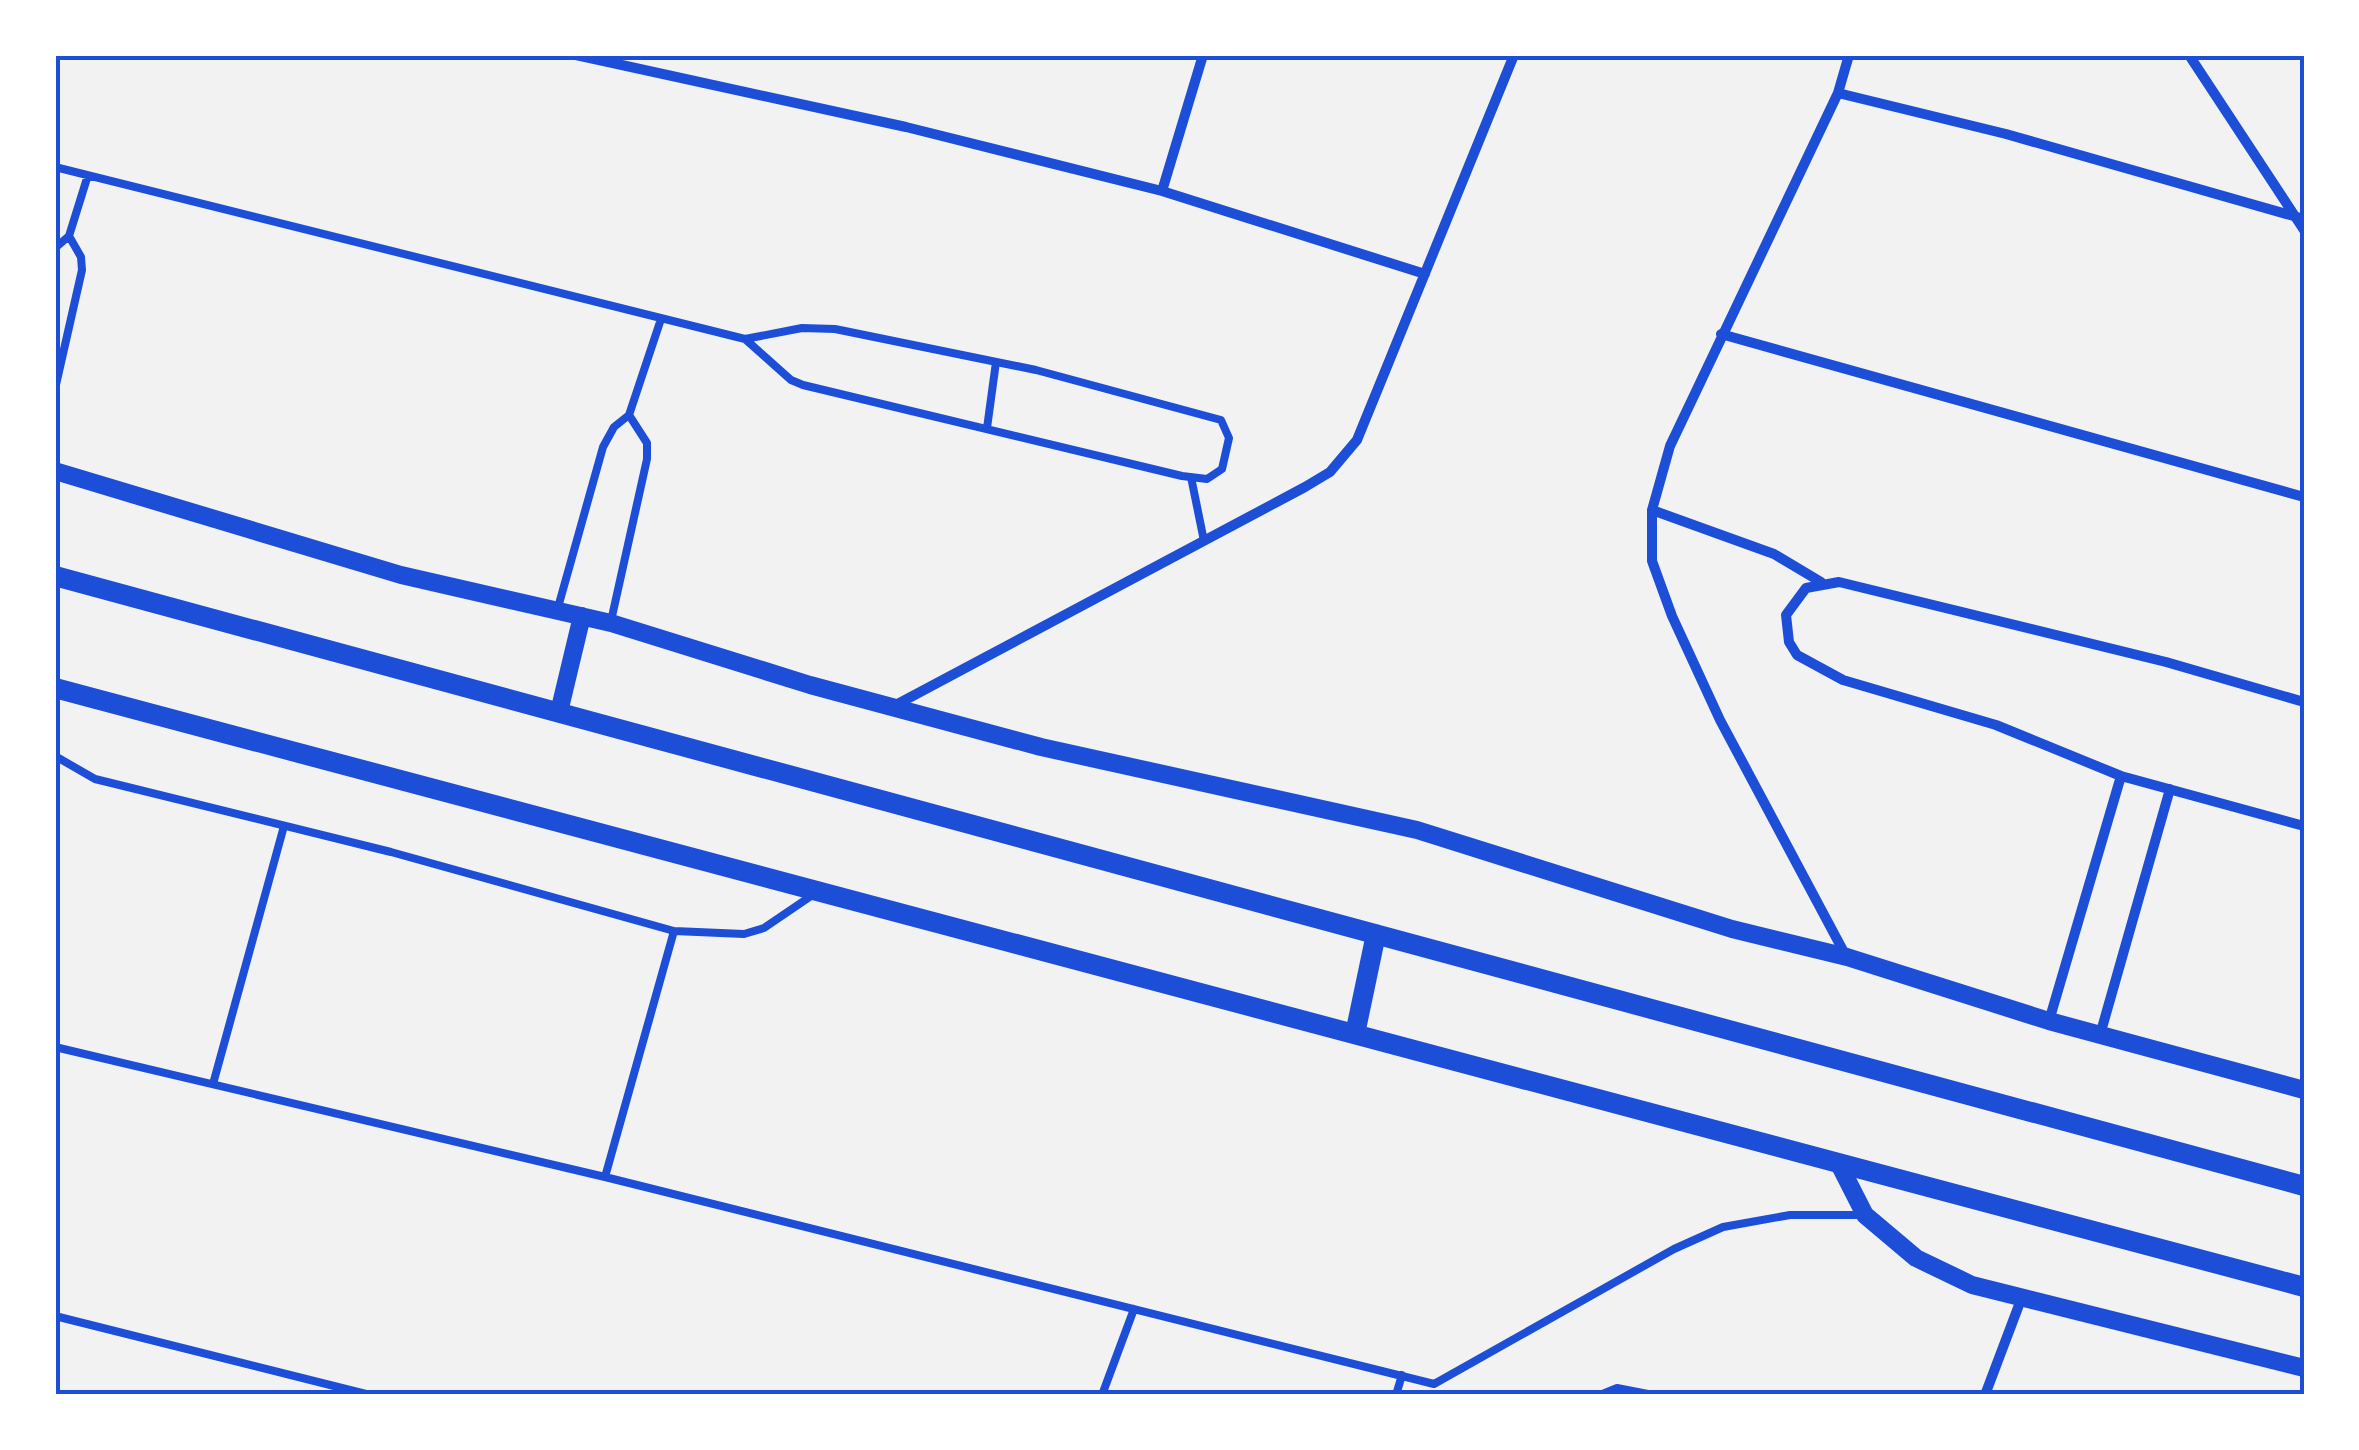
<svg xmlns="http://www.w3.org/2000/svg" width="2359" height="1450" font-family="'Open Sans',sans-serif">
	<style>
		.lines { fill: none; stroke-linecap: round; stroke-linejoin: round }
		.service { stroke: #1d4ed8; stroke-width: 8 }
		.minor { stroke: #1d4ed8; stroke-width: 10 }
		.tertiary { stroke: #1d4ed8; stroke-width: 18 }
		.secondary { stroke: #1d4ed8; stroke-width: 20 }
		.neatline { fill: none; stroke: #1d4ed8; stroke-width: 4 }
	</style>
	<rect width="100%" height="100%" fill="#f2f2f2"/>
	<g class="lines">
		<path class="service" d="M55,167L745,339L802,328L835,329L1036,370L1221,420L1229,438L1222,469L1207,479L1182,476L803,385L791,380L745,339
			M55,248L69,236L88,175
			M55,389L82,270L81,257L69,236
			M987,428L996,362
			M1191,477L1204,541
			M557,611L603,447L614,427L629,415L661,319
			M611,621L647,459V443L629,415
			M55,756L95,779L391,852L674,931L744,934L764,928L814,894
			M55,1047L605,1177L1434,1384L1674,1249L1723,1227L1790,1215H1864
			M213,1084L284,826
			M605,1177L674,931
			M55,1316L370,1395
			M1102,1395L1134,1309
			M1396,1395L1402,1375
			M1600,1395L1617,1388L1653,1395"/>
		<path class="minor" d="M576,55L906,127L1162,191L1425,274
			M2189,55L2304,230
			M1838,93L2006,134L2304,219
			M1162,191L1203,55
			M1721,334L2304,497
			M1652,510L1774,554L1821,582
			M2304,702L2166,662L1839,582L1806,588L1786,615L1789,642L1797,655L1843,680L1996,725L2121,776L2304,826
			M892,707L1305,487L1330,472L1357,440L1514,55
			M1846,956L1720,720L1672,616L1652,561V510L1670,446L1838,93L1849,55
			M2049,1021L2121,776
			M2100,1035L2170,789
			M1985,1395L2022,1297"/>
		<path class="tertiary" d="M55,471L401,575L611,623L810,685L1041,747L1417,830L1732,929L1847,957L2049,1021L2304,1090
			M559,712L582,616
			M1839,1164L1865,1215L1916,1258L1972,1285L2304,1368"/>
		<path class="secondary" d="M55,576L2304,1186
			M55,688L2304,1287
			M1355,1034L1376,934"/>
	</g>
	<rect width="2359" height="1450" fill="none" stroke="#ffffff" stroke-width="115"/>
	<rect x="58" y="58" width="2244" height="1334" class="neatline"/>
</svg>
